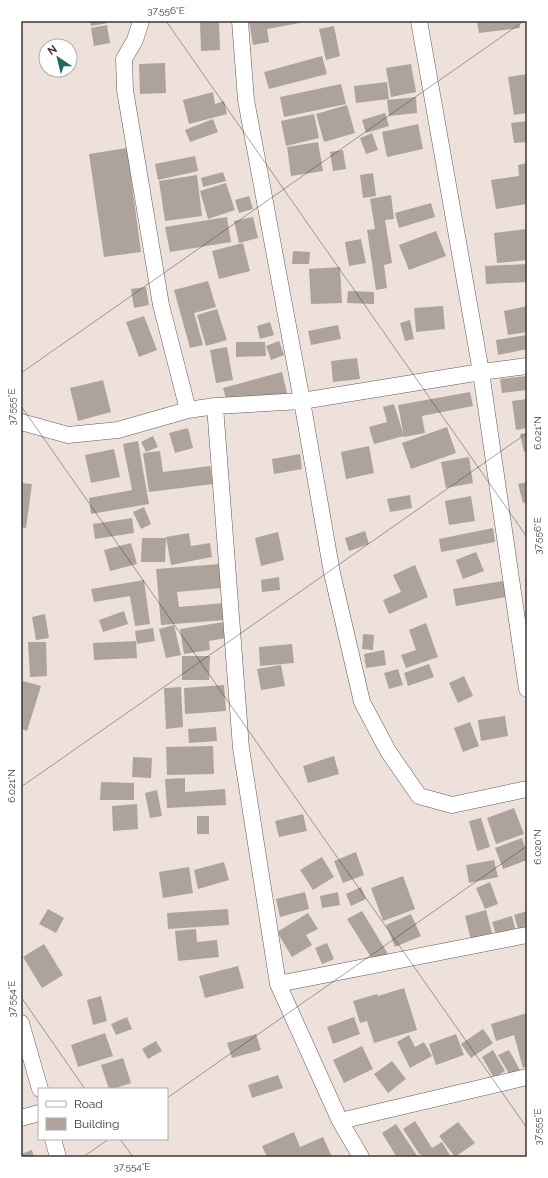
<svg xmlns="http://www.w3.org/2000/svg" width="548" height="1178" font-family="Raleway,sans-serif">
	<style>
		.building { fill: #aea29d }
		.lines { fill: none; stroke-linecap: round; stroke-linejoin: round }
		.minor-casing { stroke: #635954; stroke-width: 17 }
		.minor { stroke: #fff; stroke-width: 16 }
		.ticks { fill: none; stroke: #3a3533; stroke-width: 1; stroke-opacity: 0.45 }
		.neatline { fill: none; stroke: #3a3533; stroke-width: 1.5 }
		.ticks-label { font-size: 10px; text-anchor: middle; fill: #3a3533 }
	</style>
	<rect width="100%" height="100%" fill="#eee1dc"/>
	<path class="building" d="M90,21H107L108,23L91,26Z
		M249,21H300V23L267,29L269,42L253,45Z
		M477,21H519L520,28L479,33Z
		M219,22L220,50L201,51L200,23Z
		M107,25L110,43L94,46L91,28Z
		M334,26L340,56L326,60L319,29Z
		M322,56L327,74L269,89L264,72Z
		M165,63L166,93L140,94L139,64Z
		M411,64L416,92L391,97L386,68Z
		M527,74V113L514,115L508,77Z
		M387,82L389,99L356,103L354,86Z
		M341,84L346,104L284,117L280,97Z
		M213,92L215,104L224,101L227,114L189,124L183,100Z
		M416,97L417,113L389,116L387,100Z
		M347,105L355,133L324,142L316,114Z
		M385,113L389,126L366,133L362,120Z
		M314,114L319,138L286,146L281,121Z
		M213,119L218,132L190,142L185,130Z
		M527,121V142L514,143L511,123Z
		M418,124L423,149L387,157L382,132Z
		M372,133L378,150L366,154L360,138Z
		M318,142L323,171L291,176L287,147Z
		M127,148L141,252L104,257L89,154Z
		M343,150L346,169L333,171L330,152Z
		M195,156L198,171L158,180L155,164Z
		M527,163V204L496,209L491,180L519,176L518,165Z
		M223,172L226,181L203,187L201,178Z
		M373,173L376,196L363,198L360,175Z
		M197,175L202,216L165,221L159,181Z
		M226,183L235,210L208,219L200,191Z
		M391,195L394,219L385,220L392,263L384,265L387,288L376,290L367,230L375,229L370,199Z
		M249,196L253,209L239,213L235,200Z
		M431,203L435,217L399,228L395,213Z
		M227,217L231,242L170,252L165,227Z
		M253,217L258,238L239,243L234,221Z
		M526,229L527,260L497,263L494,233Z
		M436,231L446,256L409,270L399,245Z
		M361,239L366,263L349,266L345,242Z
		M243,243L250,271L219,279L212,251Z
		M293,251L310,252L309,264H292Z
		M527,264V282L486,284L485,266Z
		M340,267L342,303L311,304L309,269Z
		M208,281L216,307L194,313L203,345L190,348L174,290Z
		M146,287L149,305L134,308L131,289Z
		M348,291L374,292V304L347,303Z
		M443,306L445,329L416,332L414,308Z
		M527,306V332L508,335L504,311Z
		M217,309L227,340L206,346L197,315Z
		M144,316L157,350L139,357L126,322Z
		M410,320L414,339L405,341L400,323Z
		M270,322L274,335L260,339L257,326Z
		M338,325L341,339L311,345L308,331Z
		M527,335V349L498,355L496,340Z
		M279,341L284,355L271,360L266,346Z
		M236,342H265L266,356L236,357Z
		M227,347L233,380L216,383L210,350Z
		M357,358L360,379L333,382L331,361Z
		M282,372L287,393L229,409L223,388Z
		M527,376V390L502,393L500,379Z
		M103,380L111,412L78,421L70,388Z
		M470,392L473,406L422,416L425,433L404,437L398,405Z
		M527,399V428L516,430L512,401Z
		M394,404L404,436L374,444L369,427L387,422L383,407Z
		M447,427L456,453L411,469L402,443Z
		M188,428L193,448L175,453L169,433Z
		M527,433V451L524,452L520,434Z
		M153,436L158,447L146,452L141,442Z
		M138,441L149,504L91,514L89,498L132,490L123,444Z
		M369,446L374,473L346,479L341,452Z
		M114,449L120,477L91,483L85,455Z
		M160,451L163,472L210,466L213,484L149,492L143,453Z
		M300,454L302,469L274,474L272,459Z
		M469,457L473,483L446,488L441,462Z
		M527,482V502L523,503L518,484Z
		M21,483L32,484L26,528L21,527Z
		M410,495L412,508L390,512L387,499Z
		M471,496L475,521L449,525L445,501Z
		M144,507L151,524L141,529L133,512Z
		M132,518L134,533L95,539L93,524Z
		M493,528L495,542L441,552L439,539Z
		M365,531L369,544L349,551L345,538Z
		M278,532L284,560L261,566L255,538Z
		M189,533L191,546L210,543L212,557L171,565L166,537Z
		M142,538H166L165,562H141Z
		M131,543L137,564L110,571L104,550Z
		M476,552L484,571L463,579L456,560Z
		M220,564L221,588L177,592L179,607L224,603L225,620L161,625L156,569Z
		M415,565L428,597L389,614L383,600L401,592L393,575Z
		M279,577L280,590L262,592L261,580Z
		M144,580L150,624L135,626L130,596L94,602L91,589Z
		M503,581L506,597L456,606L453,589Z
		M124,611L128,624L103,632L99,620Z
		M45,614L49,638L36,640L32,617Z
		M224,622L226,638L209,641L210,650L184,654L180,629Z
		M426,623L438,657L406,668L401,655L416,650L409,630Z
		M174,625L181,655L166,658L159,629Z
		M153,628L155,641L137,644L135,631Z
		M363,634L374,635L373,650L362,649Z
		M136,641L137,658L94,660L93,643Z
		M28,642H46L47,676L30,677Z
		M292,644L294,663L260,666L259,647Z
		M384,650L386,665L366,668L364,654Z
		M182,656H210L209,680H182Z
		M429,664L434,677L408,686L404,673Z
		M281,665L285,686L261,690L257,669Z
		M398,669L403,685L389,689L384,673Z
		M464,676L473,696L458,703L449,683Z
		M23,681L41,686L27,731L21,729V687Z
		M224,685L226,711L185,714L184,688Z
		M181,687L183,727L166,729L164,688Z
		M505,716L508,736L481,741L478,720Z
		M470,722L479,746L463,752L454,728Z
		M216,727L217,741L189,743L188,729Z
		M213,746L214,774L167,775L166,747Z
		M334,756L339,774L308,783L303,766Z
		M133,757L152,758L151,778L132,777Z
		M185,778V792L225,789L226,805L167,808L165,779Z
		M101,782L134,783V800H100Z
		M157,790L162,816L150,818L145,793Z
		M137,804L138,829L113,831L112,806Z
		M514,808L524,834L496,844L487,818Z
		M303,814L307,831L279,837L275,821Z
		M197,816H209V834H197Z
		M481,818L490,847L477,851L469,821Z
		M522,838L527,853V860L503,869L495,848Z
		M356,852L364,875L343,883L334,861Z
		M322,857L334,877L313,890L300,870Z
		M494,860L498,877L469,883L466,865Z
		M224,862L229,880L198,889L194,870Z
		M189,867L193,893L163,898L159,872Z
		M403,876L415,909L383,921L371,888Z
		M490,882L498,904L485,909L476,888Z
		M361,887L366,899L351,906L346,894Z
		M305,892L309,909L280,917L276,899Z
		M338,892L340,905L322,908L320,896Z
		M48,909L64,918L56,933L39,924Z
		M228,909L229,925L168,929L167,913Z
		M486,910L493,937L472,944L465,916Z
		M362,911L388,954L374,962L347,919Z
		M527,911V930L519,932L514,915Z
		M308,913L318,929L306,935L312,945L292,957L277,932Z
		M411,914L421,936L395,947L386,925Z
		M512,916L516,932L497,938L492,922Z
		M196,929L197,942L217,940L219,957L178,961L175,931Z
		M327,943L334,959L322,964L315,948Z
		M44,944L63,975L42,988L23,957Z
		M238,966L244,988L205,998L199,976Z
		M404,988L417,1030L374,1043L367,1021L360,1023L353,1001L377,994L378,996Z
		M101,996L107,1021L93,1025L87,1000Z
		M527,1013V1066L523,1068L514,1035L496,1041L491,1024Z
		M127,1017L132,1029L116,1035L111,1024Z
		M354,1017L360,1034L333,1044L327,1027Z
		M483,1029L493,1043L471,1058L461,1044Z
		M105,1033L113,1056L78,1067L71,1045Z
		M256,1034L261,1050L232,1058L227,1043Z
		M456,1034L464,1055L436,1065L429,1044Z
		M409,1035L415,1047L424,1042L432,1056L410,1068L397,1042Z
		M156,1041L162,1051L148,1059L142,1049Z
		M362,1046L373,1069L344,1083L333,1060Z
		M493,1050L505,1071L494,1078L482,1057Z
		M509,1050L521,1072L511,1077L498,1055Z
		M123,1058L131,1083L113,1089H109L101,1065Z
		M392,1061L406,1079L388,1093L374,1074Z
		M278,1075L283,1088L252,1098L248,1085Z
		M415,1121L432,1148L442,1142L451,1157H422L421,1154L420,1155L403,1129Z
		M458,1122L475,1143L455,1157L439,1136Z
		M396,1124L418,1157H395L396,1156L382,1133Z
		M294,1132L300,1147L323,1137L332,1157H309V1156L306,1157H267L262,1146Z
		M32,1150L34,1157H21V1154Z"/>
	<g class="lines">
		<defs>
			<path id="minor" d="M141,21L135,40L124,59L125,90L161,305L188,410
				M240,21L246,100L302,401L332,573L362,702L388,751L419,796L452,805L527,789
				M419,21L481,372L527,689
				M215,406L241,748L278,984L340,1121L361,1157
				M21,422L68,435L118,430L188,410L215,406L302,401L481,372L527,366
				M278,984L527,935
				M21,1023L40,1089
				M21,1118L39,1113
				M340,1121L527,1077
				M53,1139L58,1157"/>
		</defs>
		<use href="#minor" class="minor-casing"/>
		<use href="#minor" class="minor"/>
	</g>
	<path class="ticks" d="M166,21L527,537M21,373L524,21M21,406L527,1128M21,787L527,433M21,997L85,1089M167,1098L527,846M120,1139L133,1157M83,1157L109,1139"/>
	<rect width="548" height="1178" fill="none" stroke="#ffffff" stroke-width="44"/>
	<rect x="38" y="1088" width="130" height="52" fill="#ffffff" stroke="#b0aead"/>
	<rect x="46" y="1101" width="20" height="6" fill="#ffffff" stroke="#b0aead"/>
	<text x="74" y="1108" font-size="12" fill="#3a3533">Road</text>
	<rect x="46" y="1118" width="20" height="12" fill="#aea29d" stroke="#b0aead"/>
	<text x="74" y="1128" font-size="12" fill="#3a3533">Building</text>
	<g transform="translate(58 58) rotate(325)"><circle r="19" fill="#ffffff" stroke="#b0aead"/>
	<path d="M0-3L7 15L0 10L-7 15Z" fill="#1e6a67"/>
	<text y="-6" font-size="11" font-weight="bold" text-anchor="middle" fill="#3a3533">N</text>
	</g>
	<rect x="22" y="22" width="504" height="1134" class="neatline"/>
	<g class="ticks-label">
		<text x="166" y="14">37.556°E</text>
		<text transform="translate(11 407) rotate(-90)" y="4">37.555°E</text>
		<text transform="translate(537 433) rotate(-90)" y="4">6.021°N</text>
		<text transform="translate(537 536) rotate(-90)" y="4">37.556°E</text>
		<text transform="translate(11 786) rotate(-90)" y="4">6.021°N</text>
		<text transform="translate(537 847) rotate(-90)" y="4">6.020°N</text>
		<text transform="translate(11 999) rotate(-90)" y="4">37.554°E</text>
		<text transform="translate(537 1127) rotate(-90)" y="4">37.555°E</text>
		<text x="132" y="1170">37.554°E</text>
	</g>
</svg>
